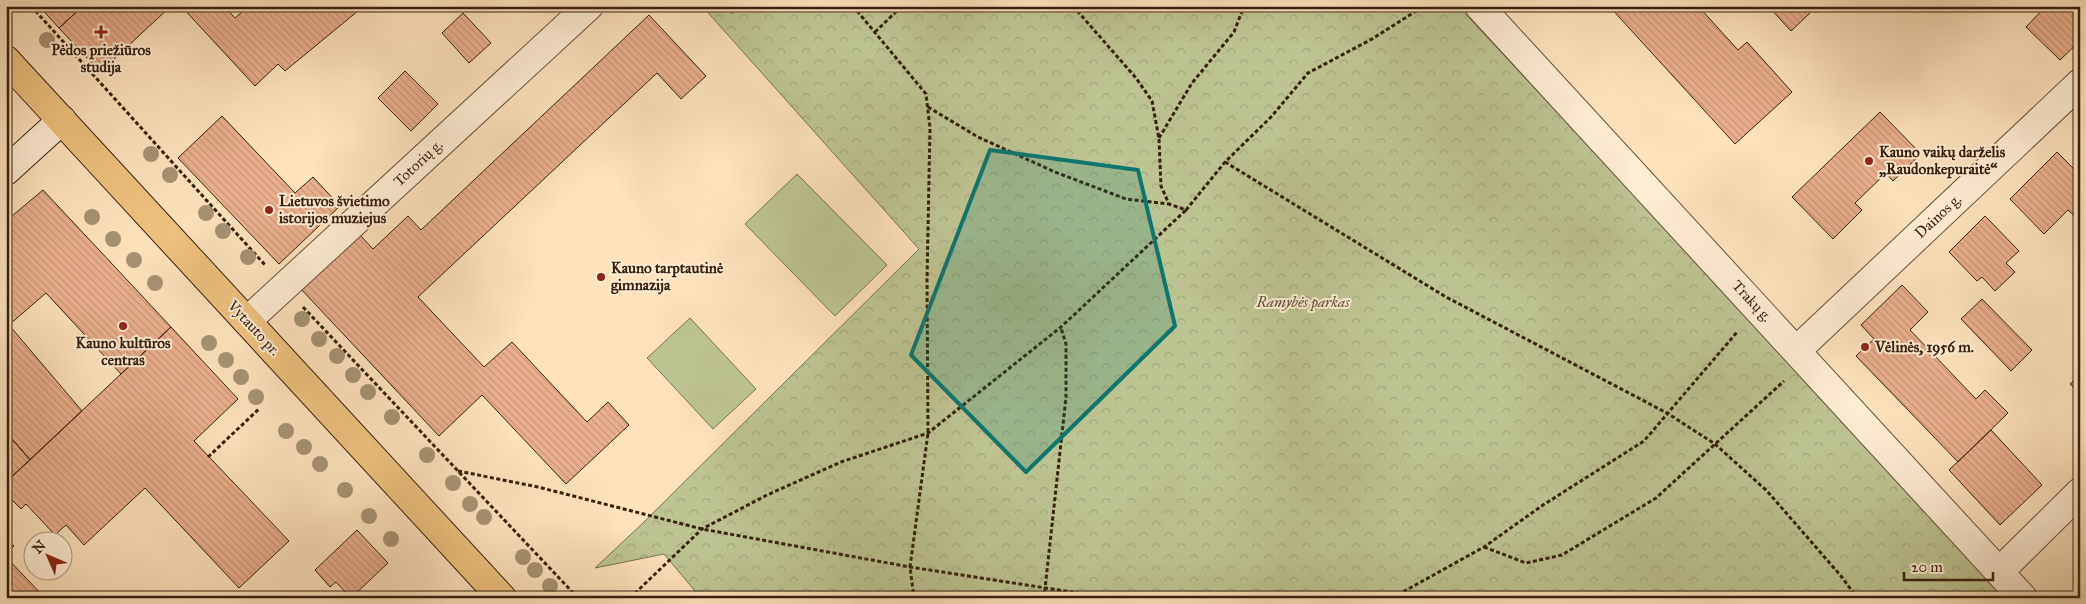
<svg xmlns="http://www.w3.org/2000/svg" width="2086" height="604" font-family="'IM FELL Great Primer',serif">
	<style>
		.park { fill: url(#park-crowns); stroke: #7a7250 }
		.pitch { fill: #bdc492; stroke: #7a7250 }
		.building { fill: url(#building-back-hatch); stroke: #36200e }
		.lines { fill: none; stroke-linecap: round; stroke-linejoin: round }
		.street-casing { stroke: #68503a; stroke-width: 30 }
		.secondary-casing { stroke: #36200e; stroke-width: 30 }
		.primary-casing { stroke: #36200e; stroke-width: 30 }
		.path { stroke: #36200e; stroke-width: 3; stroke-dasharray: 4 2.5; stroke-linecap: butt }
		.street { stroke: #feecd3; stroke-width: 28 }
		.secondary { stroke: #feecd3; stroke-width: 28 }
		.primary { stroke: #eec17e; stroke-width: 28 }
		.tree { fill: #a69272 }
		.marked { fill: #0f766e; fill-opacity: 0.2; stroke: #0f766e; stroke-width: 4; stroke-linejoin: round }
		.poi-dot { fill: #8f2418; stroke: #feecd3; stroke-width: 2 }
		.labels { text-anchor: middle; stroke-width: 4; stroke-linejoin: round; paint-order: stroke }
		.poi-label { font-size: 15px; font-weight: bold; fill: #36200e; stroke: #feecd3; text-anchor: start }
		.street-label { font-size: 15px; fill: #36200e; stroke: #feecd3 }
		.park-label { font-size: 15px; font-style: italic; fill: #5e5136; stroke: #feecd3 }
	</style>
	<defs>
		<pattern id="park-crowns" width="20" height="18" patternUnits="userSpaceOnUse" patternTransform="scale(1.25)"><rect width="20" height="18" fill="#bdc492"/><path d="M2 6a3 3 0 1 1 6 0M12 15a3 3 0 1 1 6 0" fill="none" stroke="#a3a87d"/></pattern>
		<pattern id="building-back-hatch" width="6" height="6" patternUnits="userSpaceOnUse" patternTransform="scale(1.25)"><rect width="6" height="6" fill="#eaaf8c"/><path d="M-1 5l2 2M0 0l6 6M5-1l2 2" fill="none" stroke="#c99678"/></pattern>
	</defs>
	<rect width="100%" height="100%" fill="#fde2bc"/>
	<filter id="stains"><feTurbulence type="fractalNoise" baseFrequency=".004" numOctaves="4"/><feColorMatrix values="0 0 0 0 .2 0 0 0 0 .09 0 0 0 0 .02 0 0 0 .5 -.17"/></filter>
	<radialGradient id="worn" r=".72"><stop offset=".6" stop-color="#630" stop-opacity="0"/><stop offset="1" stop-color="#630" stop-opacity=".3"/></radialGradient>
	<path class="park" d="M702,6H725L732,14L740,6H1458L2010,598H701L664,554L595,568L644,522L919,249Z"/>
	<path class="pitch" d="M797,174L887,265L835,316L745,224Z
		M690,318L756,389L713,429L647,358Z"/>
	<path class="building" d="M39,6H83L59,28Z
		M83,6H171L100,72L59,28Z
		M181,6H224L235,18L249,6H364L285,71L278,64L255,86Z
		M1609,6H1698L1738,50L1747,42L1792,92L1735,144Z
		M1768,6H1804L1810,13L1791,31Z
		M1810,6H1823L1816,13Z
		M2046,6H2080V41L2060,60L2026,27Z
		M463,13L491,43L469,63L442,33Z
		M649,15L706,76L681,99L657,73L418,297L484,367L512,342L587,422L608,402L629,425L566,484L482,395L439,436L300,288L359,234L373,249L408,216L421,230Z
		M405,71L438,104L411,131L378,98Z
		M1880,112L1921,154L1893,181L1886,173L1855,203L1862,210L1833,239L1792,197Z
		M222,116L295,193L313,177L340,206L279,264L178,158Z
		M2057,152L2080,175V221L2068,210L2044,234L2010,199Z
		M43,190L171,327L121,374L46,293L9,325L82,411L30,460L6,432V221Z
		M1985,216L2019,251L2006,263L2015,272L1995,291L1982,277L1977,281L1949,252Z
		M1902,285L1928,312L1910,330L1976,399L1985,390L2008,413L1958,462L1856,356L1874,339L1861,325Z
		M1982,299L2032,350L2011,371L1961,319Z
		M171,327L238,399L194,441L289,541L239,588L145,488L84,545L66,525L55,535L26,504L21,509L6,494V482Z
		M2080,375V394L2070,384Z
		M1991,430L2042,485L2000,525L1949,470Z
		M6,432L30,460L6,482Z
		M357,530L388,563L351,598L336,582L330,587L315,570Z
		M6,539L14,546L6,553Z
		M6,557L45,598H8L6,596Z
		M2080,572V586L2073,578Z"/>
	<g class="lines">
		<defs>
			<path id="street" d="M1479,6L2023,598
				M247,321L589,6
				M1797,350L2080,83
				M1999,572L2080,492"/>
			<path id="secondary" d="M6,171L62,120"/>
			<path id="primary" d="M6,60L502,598"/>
		</defs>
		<use href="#street" class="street-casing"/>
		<use href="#secondary" class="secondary-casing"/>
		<use href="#primary" class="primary-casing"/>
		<path class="path" d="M31,6L265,265
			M853,6L926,94L930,128L927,280L928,433L910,567L914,598
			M1073,6L1136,78L1152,101L1159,139L1161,186L1169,204L1186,210L1225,162L1271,117L1308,73L1372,39L1424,6
			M875,32L902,6
			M928,107L978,137L1055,172L1126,199L1169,204
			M1159,138L1192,83L1234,32L1244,6
			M1225,162L1446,297L1667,413L1715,444L1767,491L1841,576L1857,598
			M303,307L578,598
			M208,457L260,408
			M458,471L538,487L702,529L910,567L1078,593
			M1484,547L1526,563L1562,555L1656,498L1784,381
			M630,598L702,529L767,495L841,462L928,433L1061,327L1186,210
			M1044,598L1066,397V344L1061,328
			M1392,598L1484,547L1543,505L1644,441L1738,331"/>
		<use href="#street" class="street"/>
		<use href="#secondary" class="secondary"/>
		<use href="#primary" class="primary"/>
	</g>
	<g class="tree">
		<circle cx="47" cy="40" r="8"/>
		<circle cx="151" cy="154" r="8"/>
		<circle cx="170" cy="175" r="8"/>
		<circle cx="206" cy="213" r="8"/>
		<circle cx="92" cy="217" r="8"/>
		<circle cx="223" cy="231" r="8"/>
		<circle cx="113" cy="239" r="8"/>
		<circle cx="248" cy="257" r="8"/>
		<circle cx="134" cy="260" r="8"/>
		<circle cx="155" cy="283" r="8"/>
		<circle cx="302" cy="319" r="8"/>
		<circle cx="319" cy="339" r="8"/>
		<circle cx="209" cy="343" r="8"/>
		<circle cx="337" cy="356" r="8"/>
		<circle cx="226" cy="360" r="8"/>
		<circle cx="353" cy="375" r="8"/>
		<circle cx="241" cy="377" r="8"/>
		<circle cx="368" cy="392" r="8"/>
		<circle cx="256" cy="397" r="8"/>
		<circle cx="392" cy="417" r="8"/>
		<circle cx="286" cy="431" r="8"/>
		<circle cx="304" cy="447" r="8"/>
		<circle cx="427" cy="455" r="8"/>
		<circle cx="320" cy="464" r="8"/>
		<circle cx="453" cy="483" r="8"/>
		<circle cx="345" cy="490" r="8"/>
		<circle cx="470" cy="504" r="8"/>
		<circle cx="369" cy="516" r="8"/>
		<circle cx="484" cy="517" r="8"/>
		<circle cx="391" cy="539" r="8"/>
		<circle cx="523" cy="557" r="8"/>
		<circle cx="535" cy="570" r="8"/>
		<circle cx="550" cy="586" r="8"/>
	</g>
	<path class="marked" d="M990,150L1138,170L1175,326L1026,472L911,355Z"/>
	<g class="poi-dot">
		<path d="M98.5 24.5h5v5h5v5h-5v5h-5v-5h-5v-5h5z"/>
		<circle cx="1869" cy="161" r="5"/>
		<circle cx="269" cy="210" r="5"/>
		<circle cx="601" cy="277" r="5"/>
		<circle cx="123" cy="326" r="5"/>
		<circle cx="1865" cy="347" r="5"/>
	</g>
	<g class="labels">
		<g class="poi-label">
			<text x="101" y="55" text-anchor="middle">Pėdos priežiūros<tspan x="101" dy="17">studija</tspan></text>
			<text x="1879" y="157">Kauno vaikų darželis<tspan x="1879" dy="17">„Raudonkepuraitė“</tspan></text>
			<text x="279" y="206">Lietuvos švietimo<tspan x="279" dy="17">istorijos muziejus</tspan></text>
			<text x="611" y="273">Kauno tarptautinė<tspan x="611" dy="17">gimnazija</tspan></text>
			<text x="123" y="348" text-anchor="middle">Kauno kultūros<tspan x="123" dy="17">centras</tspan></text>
			<text x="1875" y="352">Vėlinės, 1956 m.</text>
		</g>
		<g class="street-label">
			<text transform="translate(418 163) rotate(-43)" y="5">Totorių g.</text>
			<text transform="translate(1938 216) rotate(-43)" y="5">Dainos g.</text>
			<text transform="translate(1752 301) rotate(47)" y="5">Trakų g.</text>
			<text transform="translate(254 328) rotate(47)" y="5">Vytauto pr.</text>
		</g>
		<g class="park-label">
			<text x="1303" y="307">Ramybės parkas</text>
		</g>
	</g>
	<rect width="2086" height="604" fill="none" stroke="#fde2bc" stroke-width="25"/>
	<rect x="8" y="8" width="2071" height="589" fill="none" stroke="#36200e" stroke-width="2.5"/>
	<rect x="12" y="12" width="2061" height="579" fill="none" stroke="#36200e"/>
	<g transform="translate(48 556) rotate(315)"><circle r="24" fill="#feecd3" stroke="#ae9a84"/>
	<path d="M0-4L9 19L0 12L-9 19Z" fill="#8f2418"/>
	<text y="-8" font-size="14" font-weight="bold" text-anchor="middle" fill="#36200e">N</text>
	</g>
	<path d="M1904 572v8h89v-8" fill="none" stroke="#36200e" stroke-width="2.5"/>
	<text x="1911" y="572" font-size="15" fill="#36200e" stroke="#feecd3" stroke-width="4" paint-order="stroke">20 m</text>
	<rect width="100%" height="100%" filter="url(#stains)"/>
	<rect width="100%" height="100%" fill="url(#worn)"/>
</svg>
